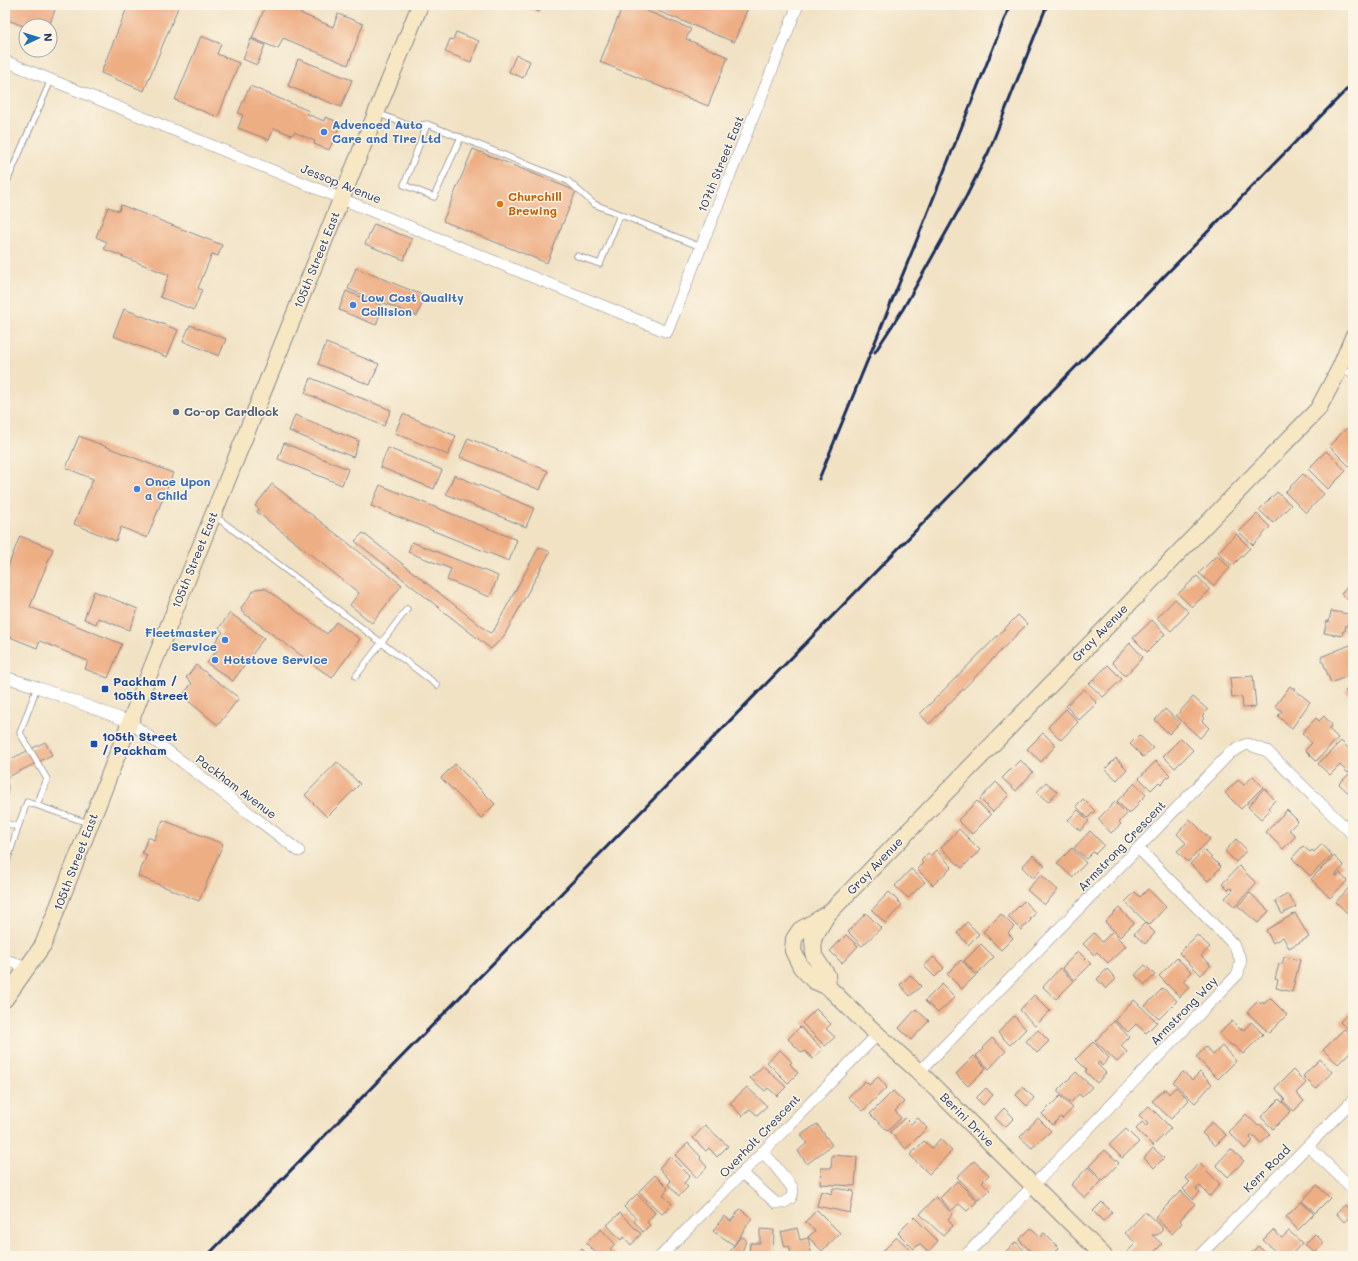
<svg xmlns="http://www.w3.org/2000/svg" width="1358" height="1261" font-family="Mali,sans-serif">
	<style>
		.building { fill: #eeae84 }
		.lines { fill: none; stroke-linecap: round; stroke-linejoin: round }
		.lane-casing { stroke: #868891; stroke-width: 7 }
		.street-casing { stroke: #868891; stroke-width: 12 }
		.secondary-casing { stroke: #868891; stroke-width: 18 }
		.lane { stroke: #fff; stroke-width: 5.5 }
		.street { stroke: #fff; stroke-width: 11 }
		.secondary { stroke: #f7e8c3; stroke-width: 16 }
		.rail { stroke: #1b2f5e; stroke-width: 3 }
		.shop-dot { fill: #3f7fe0; stroke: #fcf5e5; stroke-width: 1.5 }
		.food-dot { fill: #e8710a; stroke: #fcf5e5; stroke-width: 1.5 }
		.service-dot { fill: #5c6f8a; stroke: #fcf5e5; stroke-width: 1.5 }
		.transit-dot { fill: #1a4fb4; stroke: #fcf5e5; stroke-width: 1.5 }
		.labels { text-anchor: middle; stroke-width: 3; stroke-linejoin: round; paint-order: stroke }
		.shop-label { font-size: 12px; font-weight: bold; fill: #366cbe; stroke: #fcf5e5; text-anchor: start }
		.street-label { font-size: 12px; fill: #1b2f5e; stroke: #fcf5e5 }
		.food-label { font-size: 12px; font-weight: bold; fill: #c56008; stroke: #fcf5e5; text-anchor: start }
		.service-label { font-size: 12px; font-weight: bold; fill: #4e5e75; stroke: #fcf5e5; text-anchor: start }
		.transit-label { font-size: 12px; font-weight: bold; fill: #164399; stroke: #fcf5e5; text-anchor: start }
	</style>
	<rect width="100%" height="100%" fill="#fcf5e5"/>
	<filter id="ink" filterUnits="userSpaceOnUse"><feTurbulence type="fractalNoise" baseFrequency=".025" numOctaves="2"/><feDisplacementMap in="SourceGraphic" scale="8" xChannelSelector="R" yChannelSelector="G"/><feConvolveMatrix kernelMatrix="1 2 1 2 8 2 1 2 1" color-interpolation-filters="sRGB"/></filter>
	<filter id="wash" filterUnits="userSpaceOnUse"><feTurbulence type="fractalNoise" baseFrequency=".012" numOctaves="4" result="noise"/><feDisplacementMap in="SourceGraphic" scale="16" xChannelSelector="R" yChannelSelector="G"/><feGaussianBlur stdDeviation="0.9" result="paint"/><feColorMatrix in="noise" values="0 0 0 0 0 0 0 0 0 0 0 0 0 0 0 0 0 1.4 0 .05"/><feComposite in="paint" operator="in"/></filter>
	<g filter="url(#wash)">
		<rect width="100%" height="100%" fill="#f1e2c4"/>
		<g id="blocks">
			<path class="building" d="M5,5H52L56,7L49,26L26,27L5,19Z
				M128,5H179L144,91L101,73Z
				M266,5H297L295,11L333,27L338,14L363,24L348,65L283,38L278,49L252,38Z
				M521,5H542L539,12Z
				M623,5H632L691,29L686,39L728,57L708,106L600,62Z
				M643,5H749L734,42Z
				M456,32L479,41L471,62L445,52L450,39L453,40Z
				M201,36L221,44L217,54L239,63L218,117L175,100Z
				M251,39L265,45L257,65L243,59Z
				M516,55L530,61L523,78L509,72Z
				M298,59L352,80L341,107L288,86Z
				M250,86L309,111L307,114L324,121L325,117L341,123L329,150L314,144L315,141L294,132L292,135L274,128L269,140L238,128L243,115L238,113Z
				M473,149L576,191L547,263L443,221Z
				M121,205L222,245L218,256L212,254L198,288L202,290L194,310L160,297L169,275L104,249L107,242L96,237L108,207L119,211Z
				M374,224L412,239L404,260L365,244Z
				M356,268L425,296L417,316L348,289Z
				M346,291L383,306L376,325L339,310Z
				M124,309L178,330L167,357L113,336Z
				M190,325L226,339L219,356L183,341Z
				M326,343L379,364L370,385L318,364Z
				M311,378L391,410L384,426L305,393Z
				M403,414L456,436L448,455L395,433Z
				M295,415L359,441L353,457L289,431Z
				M1347,428L1353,434V465L1351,468L1329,446Z
				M79,436L173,473L147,538L121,527L116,541L74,524L93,479L66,468Z
				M468,438L548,471L540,490L460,457Z
				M284,443L348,469L342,485L278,459Z
				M388,448L442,470L434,489L380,467Z
				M1326,451L1346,471L1328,489L1308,469Z
				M1303,474L1324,494L1306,513L1285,492Z
				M454,475L534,508L526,527L446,494Z
				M272,484L402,585L372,623L350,605L359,593L257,512L259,509L255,506Z
				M380,485L517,540L509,561L371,506Z
				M1277,492L1291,505L1273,523L1259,510Z
				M1257,514L1270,527L1253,545L1239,532Z
				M363,533L490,633L494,630L539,547L550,552L504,636L491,649L355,541Z
				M1236,534L1250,548L1232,566L1218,552Z
				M20,536L53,549L30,607L122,644L108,678L85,669L88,661L40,641L37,648L5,635V574Z
				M412,542L498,576L490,597L447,580L451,569L408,552Z
				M1217,555L1230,568L1213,586L1199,573Z
				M1197,576L1210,590L1192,607L1178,594Z
				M1353,582V599L1351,602L1341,594L1349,585L1350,586Z
				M265,588L327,634L336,622L360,639L332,678L242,612L241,608L255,589Z
				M94,591L138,609L129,630L98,618L96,624L84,619Z
				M1175,599L1189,612L1171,631L1157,618Z
				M1331,611L1349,614L1348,617L1350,618L1349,626L1346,625L1345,631H1343L1342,636L1324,633L1327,621L1329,622Z
				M230,613L264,638L233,681L207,663L217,650L212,646L223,632L219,628Z
				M1018,615L1027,624L929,724L920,714Z
				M1152,620L1165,634L1147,652L1133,638Z
				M1130,643L1143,657L1125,676L1112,662Z
				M1350,645L1353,653V674L1331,683L1321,657Z
				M196,665L239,698L218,725L182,696L192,683L186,678Z
				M1108,665L1122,679L1103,697L1089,684Z
				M1253,676L1256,707L1243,708L1242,697L1232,698L1230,678Z
				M1353,683V699L1345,691Z
				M1290,686L1310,702L1292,728L1280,718L1278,716L1282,711L1275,706Z
				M1084,689L1097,703L1079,720L1066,706Z
				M1193,697L1208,710L1202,716L1204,718L1202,721L1209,728L1200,738L1176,716Z
				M1066,709L1078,722L1061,740L1048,727Z
				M1165,709L1180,723L1169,734L1155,720Z
				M1324,716L1332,725L1329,729L1338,738L1316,761L1305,750L1312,743L1302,733L1316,718L1319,721Z
				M1043,733L1056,745L1041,762L1027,749Z
				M1139,735L1153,748L1143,757L1130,744Z
				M1181,738L1193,750L1175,768L1163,756Z
				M1341,741L1353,753V768L1348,773L1340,765L1330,775L1318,764Z
				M45,742L52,755L6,778L8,787L6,804H5V762Z
				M1116,758L1127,769L1117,780L1105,769Z
				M1020,760L1033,772L1016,791L1002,778Z
				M1156,761L1170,775L1161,784L1159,782L1151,790L1139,778Z
				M337,762L360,784L327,817L305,795Z
				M455,764L495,804L481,818L441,778Z
				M1353,770V797L1339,784Z
				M1253,776L1263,787L1241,809L1225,793L1238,780L1244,785Z
				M996,782L1009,795L993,812L980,799Z
				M1046,782L1057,792L1048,802L1037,792Z
				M1135,783L1146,795L1137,804L1138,805L1129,814L1117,801Z
				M1264,788L1275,800L1268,808L1270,810L1261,819L1248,807Z
				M1083,799L1095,811L1088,818L1076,806Z
				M977,801L991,815L972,834L958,820Z
				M1115,802L1127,814L1119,822L1121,824L1111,833L1098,819Z
				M1078,810L1089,821L1080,831L1068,820Z
				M1287,810L1298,821L1289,830L1296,836L1283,849L1266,832Z
				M1190,819L1210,839L1188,862L1177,851L1186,843L1177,834Z
				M163,820L223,844L199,901L138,876L147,855L142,853L148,837L154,840Z
				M959,829L980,850L962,868L941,848Z
				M1090,831L1104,845L1095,854L1093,852L1086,859L1074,848Z
				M1236,839L1247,850L1236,862L1225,851Z
				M1322,844L1332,855L1310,876L1292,858L1303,846L1310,852L1312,850L1314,852Z
				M1072,848L1086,863L1072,877L1057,863Z
				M936,850L952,867L933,885L917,869L923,863L921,861L928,853L930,856Z
				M1204,850L1221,867L1208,881L1190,864Z
				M1033,855L1045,866L1033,878L1022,867Z
				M1334,856L1344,866L1335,875L1337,876L1340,873L1347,881L1330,898L1311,879Z
				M1239,866L1256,883L1235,907L1225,898L1233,890L1231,888L1228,890L1222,884Z
				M911,869L925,882L908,898L895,886Z
				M1041,875L1058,890L1044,905L1027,890Z
				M1353,883V919L1336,902Z
				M1148,889L1166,907L1149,925L1125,902L1135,892L1140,897Z
				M889,892L902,905L885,923L872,910Z
				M1250,893L1269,911L1258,923L1238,906Z
				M1288,894L1296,907L1282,914L1275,901Z
				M1024,901L1036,913L1030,919L1031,920L1021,930L1008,917Z
				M1119,908L1134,923L1120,937L1105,922Z
				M866,913L881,928L862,946L848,932Z
				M1295,913L1309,937L1289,948L1283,937L1273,943L1266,930Z
				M1001,914L1014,927L1008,933L1013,938L1001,950L983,932Z
				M967,922L979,934L968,945L957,933Z
				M1145,923L1155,933L1145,944L1134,934Z
				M1112,932L1126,946L1108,963L1097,952L1094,955L1083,944L1094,933L1102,942Z
				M846,935L858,946L842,963L830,951Z
				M1197,935L1210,947L1201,956L1211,965L1201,975L1179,953Z
				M981,944L994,957L977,974L964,961Z
				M1078,951L1091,964L1075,980L1062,968Z
				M934,957L944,968L935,977L924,966Z
				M1284,957L1300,960L1292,992L1276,988L1278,980L1275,979L1279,964H1282Z
				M1177,958L1192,972L1183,981L1189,987L1180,997L1159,976Z
				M961,960L976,975L962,989L947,974Z
				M1145,965L1155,975L1145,985L1135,975Z
				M1060,968L1074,981L1056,999L1043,987Z
				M1107,969L1116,979L1106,989L1097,979Z
				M910,975L921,986L910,996L900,985Z
				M942,984L955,997L938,1013L925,1001Z
				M1163,988L1177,1001L1159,1019L1145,1006Z
				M1034,995L1050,1011L1035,1026L1020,1010Z
				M1270,998L1287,1015L1269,1033L1247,1012L1258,1001L1261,1004L1263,1002L1264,1004Z
				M1134,1000L1157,1022L1146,1033L1136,1024L1128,1032L1115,1020Z
				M1353,1008V1034L1340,1022Z
				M816,1009L831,1024L826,1029L835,1037L825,1046L802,1023Z
				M916,1009L929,1021L911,1040L899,1028Z
				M1014,1016L1026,1029L1010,1045L998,1033Z
				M1114,1021L1129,1037L1121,1046L1127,1052L1117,1062L1095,1041Z
				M1232,1021L1241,1030L1242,1028L1244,1030L1251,1022L1263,1034L1243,1054L1233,1045L1232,1046L1219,1034Z
				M800,1027L822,1049L813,1059L805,1051L802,1053L788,1039Z
				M1344,1029L1353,1038V1049L1338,1064L1323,1050Z
				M1038,1030L1049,1041L1037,1053L1026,1041Z
				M992,1038L1006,1051L989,1069L976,1056L983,1049L982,1048Z
				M1093,1042L1109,1058L1102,1066L1099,1062L1097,1064L1106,1073L1097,1083L1085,1071L1087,1070L1076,1059Z
				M1222,1046L1236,1061L1218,1079L1196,1057L1206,1047L1213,1055Z
				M780,1050L792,1062L790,1064L798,1073L788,1083L767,1062Z
				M974,1056L986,1068L968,1086L956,1074Z
				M1320,1059L1332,1072L1316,1089L1303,1076Z
				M763,1066L786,1087L777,1096L768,1088L765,1091L750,1078Z
				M1293,1070L1306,1083L1296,1093L1304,1101L1294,1111L1283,1101L1285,1099L1275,1088Z
				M1076,1072L1092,1087L1082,1097L1079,1094L1070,1103L1057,1091Z
				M1183,1072L1192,1080L1200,1072L1212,1084L1195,1103L1173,1082Z
				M878,1077L887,1087L863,1111L848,1097L865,1081L869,1085Z
				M747,1087L767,1106L757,1115L750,1109L742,1116L730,1103Z
				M1023,1087L1034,1098L1027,1106L1016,1095Z
				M1176,1087L1189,1100L1171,1119L1152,1101L1165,1089L1169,1094Z
				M986,1088L993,1095L983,1105L976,1098Z
				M893,1091L904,1102L895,1111L901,1118L888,1131L870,1114Z
				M1060,1096L1073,1108L1062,1119L1061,1117L1053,1125L1042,1114Z
				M1279,1099L1291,1111L1273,1129L1261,1117Z
				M1149,1106L1171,1128L1153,1146L1136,1129L1142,1122L1146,1126L1148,1124L1139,1115Z
				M1004,1108L1014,1118L1005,1127L995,1118Z
				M1246,1114L1258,1126L1260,1124L1270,1134L1261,1144L1252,1135L1250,1138L1253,1141L1245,1149L1229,1132Z
				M905,1118L911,1124L918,1118L927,1128L906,1149L890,1132Z
				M1038,1118L1051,1131L1032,1148L1020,1137Z
				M1212,1122L1226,1135L1215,1146L1202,1133Z
				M817,1124L832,1145L807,1164L798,1151L807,1143L801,1135Z
				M705,1125L728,1146L717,1157L709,1148L706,1151L693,1138Z
				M1126,1129L1139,1142L1122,1158L1109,1145Z
				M940,1139L952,1151L929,1174L910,1155L924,1141L932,1148Z
				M688,1143L701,1157L700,1159L707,1167L697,1178L675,1155Z
				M1153,1148L1164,1158L1154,1168L1144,1158Z
				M1231,1149L1244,1161L1228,1177L1216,1165Z
				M1105,1150L1119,1163L1103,1180L1089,1166Z
				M832,1155L857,1157L855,1186L820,1184L821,1168H831Z
				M670,1156L690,1176L684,1183L688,1187L679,1196L668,1184L671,1181L659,1168Z
				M974,1161L989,1175L982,1182L990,1190L978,1200L957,1177Z
				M1199,1163L1220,1184L1210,1196L1200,1186L1196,1189L1200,1192L1193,1199L1183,1189L1190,1182L1185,1178Z
				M1088,1167L1102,1181L1085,1198L1071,1185Z
				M655,1175L668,1188L663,1195L672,1204L662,1214L638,1192Z
				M957,1181L977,1201L967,1211L959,1204L951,1211L940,1198Z
				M1317,1185L1330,1198L1315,1213L1302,1201Z
				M833,1188L854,1191L850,1213L817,1206L821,1191L832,1194Z
				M1181,1191L1195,1204L1180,1220L1182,1223L1172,1234L1155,1217Z
				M637,1194L655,1213L647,1222L650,1225L643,1232L634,1221L636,1218L624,1207Z
				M936,1197L952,1214L948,1219L953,1226L943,1236L920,1214Z
				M1102,1202L1112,1212L1103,1221L1093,1211Z
				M1301,1202L1314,1214L1298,1230L1286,1217Z
				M1345,1205L1353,1214L1344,1222L1336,1213Z
				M740,1209L752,1218L734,1245L713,1231L724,1216L731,1221Z
				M817,1210L840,1233L822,1251L808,1237L815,1231L805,1222Z
				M1145,1212L1162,1227V1231L1157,1235H1152L1162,1244L1150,1256H1139L1137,1254L1135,1256H1131L1127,1252L1136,1243L1125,1233Z
				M620,1213L641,1234L631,1245L624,1237L621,1240L607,1225Z
				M914,1217L938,1241L928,1252L919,1244L914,1249L898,1233Z
				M797,1228L800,1240L808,1238L812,1256H792L789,1246L785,1247L781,1232Z
				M1031,1228L1041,1237L1044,1233L1059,1248L1051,1256H1036L1019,1240Z
				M601,1229L615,1244L610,1249L617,1256H599L586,1243Z
				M760,1229L774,1230L773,1256H749L750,1243H760Z
				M1273,1230L1282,1238L1289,1231L1302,1243L1290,1256H1280L1263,1240Z
				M1315,1234L1324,1243L1315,1253L1305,1244Z
				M741,1236L746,1240L741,1256H736L729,1253Z
				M897,1237L912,1251L907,1256H886L882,1252Z
				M1016,1242L1029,1256H1008L1005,1252Z
				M1258,1246L1269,1256H1248Z
				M582,1249L588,1256H575Z"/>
		</g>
	</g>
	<g filter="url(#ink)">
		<use href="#blocks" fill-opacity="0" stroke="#868891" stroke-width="1"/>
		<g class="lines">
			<defs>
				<path id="lane" d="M377,113L413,127L427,124L568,181L594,204L701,247
					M427,124L404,185L434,197L461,137
					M5,186L51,80
					M577,256L600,264L620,215
					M1341,368L1353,375
					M215,516L437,685
					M356,676L407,609
					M37,805L47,779L20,733L37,687
					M5,823L18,827L5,868
					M18,827L27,802L88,823"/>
				<path id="street" d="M5,61L667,332L798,5
					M5,677L37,687L130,722L299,851
					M5,960L28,967
					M919,1072L1138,848L1230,753L1247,744L1267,751L1353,835
					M1308,1146L1353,1189
					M742,1173L776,1203H783L791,1198L793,1192L792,1187L772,1162L762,1152
					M661,1256L878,1034
					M965,1256L1238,974L1241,960L1233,944L1138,848
					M1199,1256L1353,1100"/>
				<path id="secondary" d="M826,915L800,930L794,939L793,951L801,967L814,981L828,987L865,1023L919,1072L1104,1256
					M828,987L827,975L814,956L813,939L827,915L1318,409L1340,368L1353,337
					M5,999L43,945L130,722L213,515L420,5"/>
			</defs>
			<use href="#lane" class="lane-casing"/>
			<use href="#street" class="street-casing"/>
			<use href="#secondary" class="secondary-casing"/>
			<use href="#lane" class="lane"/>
			<use href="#street" class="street"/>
			<use href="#secondary" class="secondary"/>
			<path class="rail" d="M875,352L903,309L966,197L989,151L1047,5
				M819,479L916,242L1010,5
				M207,1256L1353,83"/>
		</g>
	</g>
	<g class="shop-dot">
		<circle cx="324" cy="132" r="4"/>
		<circle cx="353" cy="305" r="4"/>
		<circle cx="137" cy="489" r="4"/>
		<circle cx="225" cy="640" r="4"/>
		<circle cx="215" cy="660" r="4"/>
	</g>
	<circle class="food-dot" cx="500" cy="204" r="4"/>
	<circle class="service-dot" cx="176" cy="412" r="4"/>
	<g class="transit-dot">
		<rect x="101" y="685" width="8" height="8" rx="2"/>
		<rect x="90" y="740" width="8" height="8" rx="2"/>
	</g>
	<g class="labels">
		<g class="shop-label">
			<text x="332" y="129">Advenced Auto<tspan x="332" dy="14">Care and Tire Ltd</tspan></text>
			<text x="361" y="302">Low Cost Quality<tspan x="361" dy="14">Collision</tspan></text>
			<text x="145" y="486">Once Upon<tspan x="145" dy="14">a Child</tspan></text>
			<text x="217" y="637" text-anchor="end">Fleetmaster<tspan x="217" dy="14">Service</tspan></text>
			<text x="223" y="664">Hotstove Service</text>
		</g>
		<g class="street-label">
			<text transform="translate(721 164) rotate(-68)" y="4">107th Street East</text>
			<text transform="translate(341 184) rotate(22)" y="4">Jessop Avenue</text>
			<text transform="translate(317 260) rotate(-68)" y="4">105th Street East</text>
			<text transform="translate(195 560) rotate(-68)" y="4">105th Street East</text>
			<text transform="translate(1100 633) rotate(-46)" y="4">Gray Avenue</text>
			<text transform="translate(236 787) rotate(37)" y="4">Packham Avenue</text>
			<text transform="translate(1122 846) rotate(-46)" y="4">Armstrong Crescent</text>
			<text transform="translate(76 862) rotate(-69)" y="4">105th Street East</text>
			<text transform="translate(875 866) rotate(-46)" y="4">Gray Avenue</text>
			<text transform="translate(1184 1011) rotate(-46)" y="4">Armstrong Way</text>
			<text transform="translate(967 1120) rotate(45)" y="4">Berini Drive</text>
			<text transform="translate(760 1136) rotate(-46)" y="4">Overholt Crescent</text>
			<text transform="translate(1267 1169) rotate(-45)" y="4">Kerr Road</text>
		</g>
		<g class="food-label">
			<text x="508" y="201">Churchill<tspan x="508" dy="14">Brewing</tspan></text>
		</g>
		<g class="service-label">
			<text x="184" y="416">Co-op Cardlock</text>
		</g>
		<g class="transit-label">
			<text x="113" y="686">Packham /<tspan x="113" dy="14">105th Street</tspan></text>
			<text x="102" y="741">105th Street<tspan x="102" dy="14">/ Packham</tspan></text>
		</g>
	</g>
	<rect width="1358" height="1261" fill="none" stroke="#fcf5e5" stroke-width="20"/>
	<g transform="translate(38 38) rotate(86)"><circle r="19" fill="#fcf5e5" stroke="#a2a6af"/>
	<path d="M0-3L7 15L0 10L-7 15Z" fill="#1f6fb2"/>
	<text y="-6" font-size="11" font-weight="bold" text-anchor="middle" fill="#1b2f5e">N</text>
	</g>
</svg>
